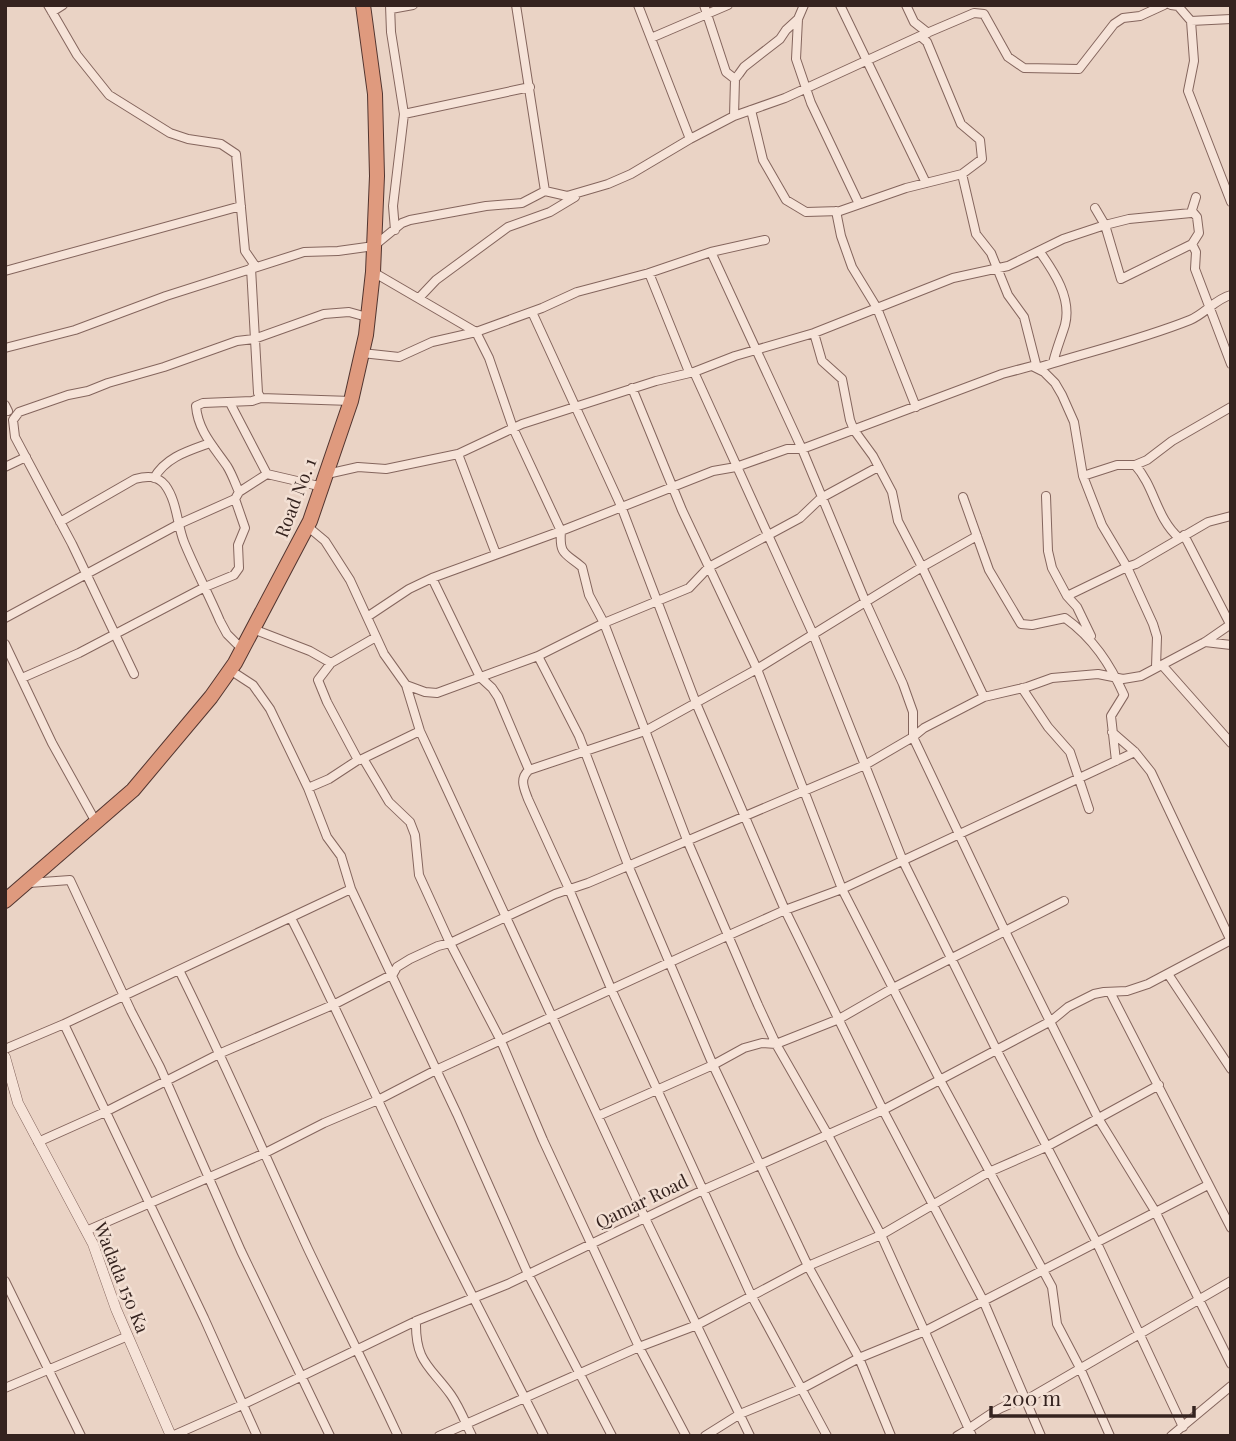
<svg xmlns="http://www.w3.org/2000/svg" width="1236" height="1441" font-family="'Playfair Display',serif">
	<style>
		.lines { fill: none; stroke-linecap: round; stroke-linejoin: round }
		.minor-casing { stroke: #84655d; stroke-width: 10 }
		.tertiary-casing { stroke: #84655d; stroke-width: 11 }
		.trunk-casing { stroke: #523530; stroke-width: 16 }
		.minor { stroke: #f6e3d8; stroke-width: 8 }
		.tertiary { stroke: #f6e3d8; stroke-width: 10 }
		.trunk { stroke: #df9a7e; stroke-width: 14 }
		.labels { text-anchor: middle; stroke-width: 5; stroke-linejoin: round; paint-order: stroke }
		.street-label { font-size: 18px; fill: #35231f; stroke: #f3e0d4 }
	</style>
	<rect width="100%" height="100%" fill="#ead3c5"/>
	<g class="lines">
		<defs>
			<path id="minor" d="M48,5L77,55L109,95L170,133L188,139L221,144L236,154L245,251L256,267
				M390,5L391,32L404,114L393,206L395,230
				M516,5L545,191
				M638,5L690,139
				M704,5L726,72L735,79
				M840,5L926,183
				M906,5L914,22L928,33
				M1171,5L1178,6L1191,21L1231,19
				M391,9L413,5
				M52,12L63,5
				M798,19L796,59L811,103L859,204
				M1191,21L1194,61L1188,91L1231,202
				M920,36L974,13L984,14L1008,57L1024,68L1079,69L1114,24L1123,18L1140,16L1164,5
				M651,38L728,5
				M404,114L530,87
				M734,116L785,98L920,36L927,42L961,124L980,140L982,159L962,174L906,188L840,211L806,212L786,200L763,160L751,110
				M962,174L976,234L991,253L1008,295L1024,317L1037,368C1088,352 1140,340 1190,320C1205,314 1215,299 1231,295
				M1095,208L1105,225L1121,279L1192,244L1199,233L1197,217L1192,211
				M836,211L841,236L852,267L877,308L916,407
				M1192,244L1196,252L1195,269L1231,364
				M711,252L802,449L866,603L903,684L913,712V737L1005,931L1098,1118L1155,1211L1231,1364
				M1040,252C1054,272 1072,298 1065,325C1061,338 1056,350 1053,363
				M251,268L258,393L261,398L351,401
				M5,271L241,206
				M649,273L689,372
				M419,298L436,280L508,227L550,212L575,197
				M532,312L621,506L696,703L785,910L883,1110L983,1300L1041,1436
				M814,333L822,361L842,379L850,420L854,430L873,456L892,492L898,521L922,567L984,697
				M5,348L75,330L166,296L304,252L338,251L374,246L402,223L410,220L486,206L522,203L545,191L567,196L608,184L631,174L690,139L734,116L735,79L739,74L744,67L780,39L786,30L798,19L804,5
				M362,353L399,357L432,342L476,332L542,308L577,292L649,273L711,252L765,240
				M694,372L813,634L903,861L996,1049L1096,1241L1183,1427
				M632,388L682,510L757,669L842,889L940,1080L1052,1287L1057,1324L1080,1368L1110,1436
				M230,403L267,474
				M5,405L8,411
				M458,454L496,554
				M1135,465C1155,487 1156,518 1179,538
				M5,467L26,457
				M878,467L821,498L800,518L709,567L689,588L604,623L687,840L758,1005L776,1044L828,1135L881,1235L972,1436
				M327,474L358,467L386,469L458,454L522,424L656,381L694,372L735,356L814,333L953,278L1008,266L1063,239L1105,225L1129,219L1191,213L1196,197
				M1083,476L1117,465H1135L1147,460L1172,441L1231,407
				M154,478C166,457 188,451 210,443
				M239,492C235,483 232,474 227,466C214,447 198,431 196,406L203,403L252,401L261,398
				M1046,496L1048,551L1052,568L1067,596L1077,607L1091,636
				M963,497L989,570L1021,624L1032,625L1065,618C1093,638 1110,664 1124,695L1111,716L1116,761
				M60,522L135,479C146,476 157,475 165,485C177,501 177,524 184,542C195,569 209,595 220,621L227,634L242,649
				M307,526L325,541L350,580L384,654L406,685L420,731L645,1218L750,1436
				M1184,535L1230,624
				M432,578L480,677L492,688L498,697L529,770C519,779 524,788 528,799L569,889L612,991L751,1295L827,1436
				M1067,596L1127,567L1153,624L1157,637L1156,667
				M367,617L409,589L432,578L561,531L513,428L489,358L476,332L373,272
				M5,618L179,524L235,499
				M253,629L310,651L331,663
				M1205,642L1231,645
				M5,644L52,743L97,824
				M1162,665L1231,743
				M230,670L253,685L270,709L308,788L327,837L341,856L351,889L457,1114L528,1274L612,1436
				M134,674L72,544L15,437L13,420L19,412L68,395L88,391L108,383L164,367L237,341L254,339L324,314L349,312L367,317
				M22,678L79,653L205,587L234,575L239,568L238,545L245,528L235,499L239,492L267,474L323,487
				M406,685L425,692L437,693L538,656
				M1022,688L1048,727L1070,752L1089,809
				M1112,732L1135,752L1151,772L1231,941
				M360,760L420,731
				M364,760L389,802L410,822L415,835L419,875L450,943L501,1041L543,1140L639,1347L686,1436
				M529,770L645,731L757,669L922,567L977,536
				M308,788L329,779L358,760L327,702L318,680L331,663L376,637
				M29,883L70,880L131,1011L160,1067L241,1251L330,1436
				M291,918C338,1010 379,1105 424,1198C462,1278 504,1356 544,1436
				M179,970C225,1062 265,1156 308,1249C338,1312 369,1373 398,1436
				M1168,974L1231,1069
				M1110,992L1231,1228
				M64,1024L204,1318L257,1436
				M5,1049L64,1024L351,889
				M598,1116L713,1065L744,1048L762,1043L776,1044L839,1019L893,988L1064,901
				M38,1142L105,1112L221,1053L335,1004L393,974L397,967L410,959L438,946L450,943L555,894L588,883L865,765L913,737L924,728L984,697L1027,687L1052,678L1098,674L1123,679L1141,676L1205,642L1231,624
				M86,1231L265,1153L324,1123L378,1100L436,1070L727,936L785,910L842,889L1135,752
				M5,1281L81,1436
				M416,1321C415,1362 430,1366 451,1395C460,1408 465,1422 472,1436
				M5,1388L128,1336
				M172,1436L242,1405L416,1321L508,1284L703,1190L883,1110L1051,1021L1068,1007L1094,994L1104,992L1127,991L1148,984L1231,940
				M439,1436L639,1347L697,1325L808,1266L881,1235L989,1172L1046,1147L1159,1085
				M705,1436L740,1414L803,1388L859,1358L925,1331L1208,1185
				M891,1436L859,1358L808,1266L713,1065L628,865L579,736L538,656L604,623L589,595L582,567C566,553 559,556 561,531L713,471L736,467L787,449H802L1002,374L1032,366L1044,372L1055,383L1062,395L1074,422L1083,476L1102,525L1127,567L1136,564L1208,522L1231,516
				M957,1436C981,1423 997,1404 1026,1400L1231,1281
				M1171,1436L1231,1386"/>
			<path id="tertiary" d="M5,1057L18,1103L93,1244L116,1309L171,1436"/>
			<path id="trunk" d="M5,901L133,790L211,697L235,663L310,521L351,401L366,335L373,272L377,176L375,94L363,5"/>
		</defs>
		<use href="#minor" class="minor-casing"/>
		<use href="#tertiary" class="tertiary-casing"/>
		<use href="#trunk" class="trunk-casing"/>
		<use href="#minor" class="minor"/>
		<use href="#tertiary" class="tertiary"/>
		<use href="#trunk" class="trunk"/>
	</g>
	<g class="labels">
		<g class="street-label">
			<text transform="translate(296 498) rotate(-69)" y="6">Road No. 1</text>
			<text transform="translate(642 1202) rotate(-26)" y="6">Qamar Road</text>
			<text transform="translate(121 1278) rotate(68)" y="6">Wadada 150 Ka</text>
		</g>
	</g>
	<rect width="1236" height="1441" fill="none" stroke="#35231f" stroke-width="14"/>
	<path d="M991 1406v10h203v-10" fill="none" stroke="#35231f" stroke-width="3.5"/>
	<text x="1002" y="1406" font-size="21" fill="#35231f" stroke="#f3e0d4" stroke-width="5" paint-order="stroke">200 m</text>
</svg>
